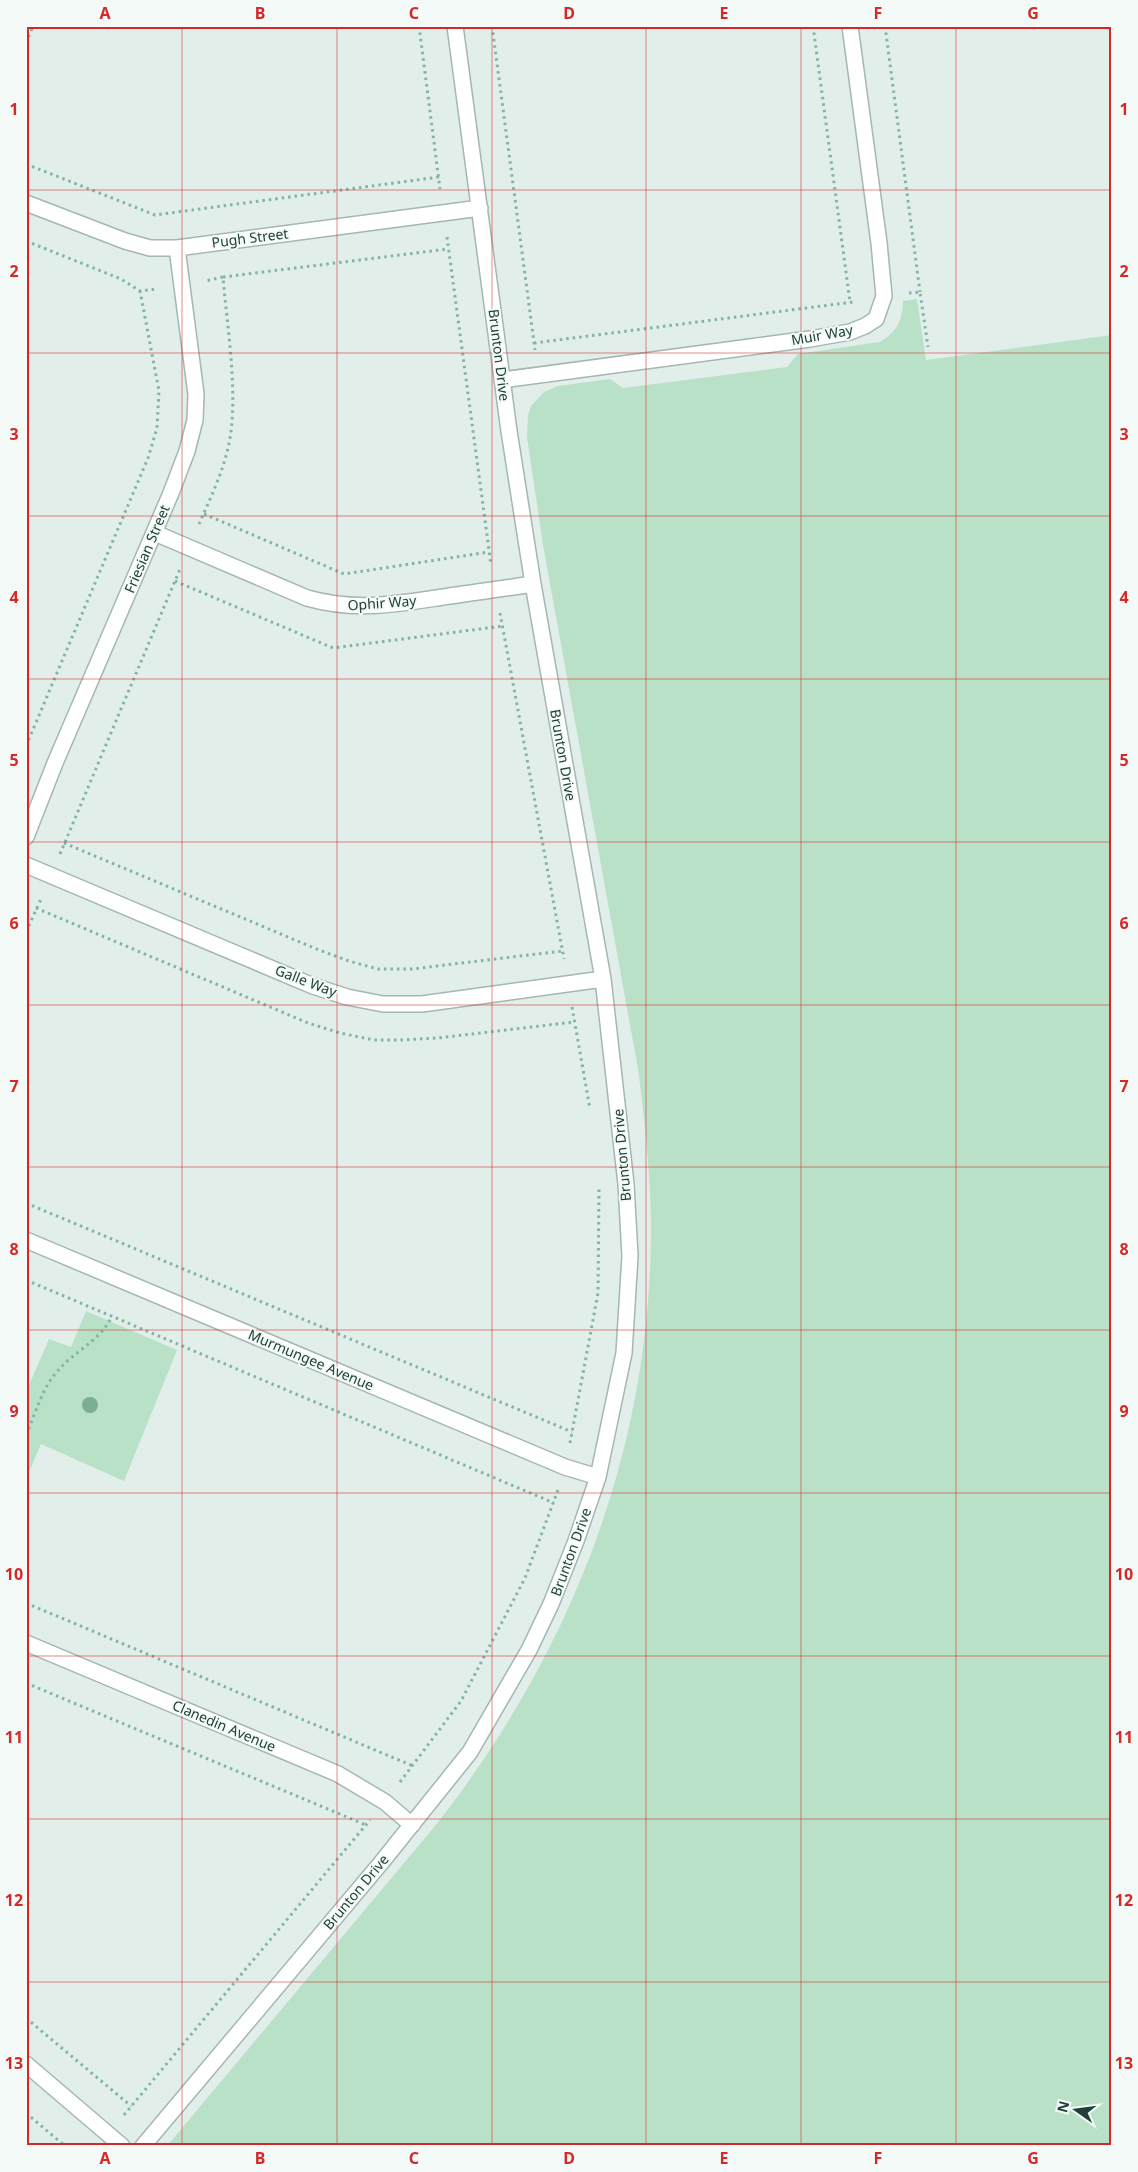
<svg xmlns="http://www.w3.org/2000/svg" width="1138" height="2172" font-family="'Noto Sans',sans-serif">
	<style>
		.green { fill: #b9e1c7 }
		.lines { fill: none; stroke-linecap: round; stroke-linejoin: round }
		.street-casing { stroke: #a4b7b1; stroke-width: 18 }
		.path { stroke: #80b4a8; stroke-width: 3; stroke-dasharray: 2.5 4; stroke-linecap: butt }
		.street { stroke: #fff; stroke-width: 15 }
		.tree { fill: #7baf94 }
		.grid { fill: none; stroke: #d62828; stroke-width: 1; stroke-opacity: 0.55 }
		.labels { text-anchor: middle; stroke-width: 4; stroke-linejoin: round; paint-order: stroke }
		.street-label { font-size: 14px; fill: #20413a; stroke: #f3faf7 }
		.neatline { fill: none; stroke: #d62828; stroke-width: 2 }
		.grid-label { font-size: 16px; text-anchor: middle; font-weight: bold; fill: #d62828 }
	</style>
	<rect width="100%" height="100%" fill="#e2eee9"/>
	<path class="green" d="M917,299L926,360L1112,335V2146H167L435,1826C571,1653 650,1452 651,1231C651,1177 645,1123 638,1069L543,545L527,437L528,415L531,406L544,392L558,386L610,379L623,388L787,367L798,354L879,342C896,334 903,320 903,301Z
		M86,1311L177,1350L124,1481L41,1444L26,1479V1392L49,1339L71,1347Z"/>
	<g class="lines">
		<defs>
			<path id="street" d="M26,203L125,241L150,248H177L480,208
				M502,380L810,339L850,332L865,326L876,319L884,296L879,243L850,26
				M155,533L307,598C353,611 391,605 437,598C469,593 501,589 533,584
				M26,837L55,763L171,493L187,451L195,420L196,394L177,248
				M26,865L313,986L347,997L383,1004H422L603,979
				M26,1240L565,1467L598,1477
				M26,1643L338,1774L385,1802L412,1825
				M26,2064L122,2146
				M143,2146L381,1863L470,1752L529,1650L551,1604L576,1541L598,1477L624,1353L630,1256L626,1184L603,979L533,584L509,431L455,26"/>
		</defs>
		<use href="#street" class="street-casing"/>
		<path class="path" d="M419,26L440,189
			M492,26L535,350
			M813,26L850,302
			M885,26L920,292
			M26,43L33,26
			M26,164L155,215L439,177
			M447,237L491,565
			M26,241L121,279L140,291L157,289
			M223,277L448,249
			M909,293L920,292L928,347
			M534,343L853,302
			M204,514L344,574L489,552
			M199,524C211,497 225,468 230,438C238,391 227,326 223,277L205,281
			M175,581L333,648L503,626
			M500,613L564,959
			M26,746L148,458L157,428L159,391L140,291
			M64,843L319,950L349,961L378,969H412L562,951
			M60,854L180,569
			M36,908L308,1023L340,1033L374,1040H402L437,1038L574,1022
			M26,932L41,899
			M572,1007L590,1109
			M26,1203L572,1432
			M26,1280L554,1503
			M26,1435C35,1415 41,1391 55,1374C72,1352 100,1342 112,1316
			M570,1443L598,1293L599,1189
			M26,1603L413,1766
			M26,1683L366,1825
			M400,1782L461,1701L525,1578L558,1490
			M26,2018L131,2106
			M26,2113L65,2146
			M124,2115L370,1820"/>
		<use href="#street" class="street"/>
	</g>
	<circle class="tree" cx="90" cy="1405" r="8"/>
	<path class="grid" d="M182,26V2146M337,26V2146M492,26V2146M646,26V2146M801,26V2146M956,26V2146M26,190H1112M26,353H1112M26,516H1112M26,679H1112M26,842H1112M26,1005H1112M26,1167H1112M26,1330H1112M26,1493H1112M26,1656H1112M26,1819H1112M26,1982H1112"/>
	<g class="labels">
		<g class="street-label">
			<text transform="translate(250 238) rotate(-7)" y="5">Pugh Street</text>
			<text transform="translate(822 335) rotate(-10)" y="5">Muir Way</text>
			<text transform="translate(499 355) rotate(83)" y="5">Brunton Drive</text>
			<text transform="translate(147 549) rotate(-67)" y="5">Friesian Street</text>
			<text transform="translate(382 603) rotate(-4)" y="5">Ophir Way</text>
			<text transform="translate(563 755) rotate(80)" y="5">Brunton Drive</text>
			<text transform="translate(306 981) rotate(21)" y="5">Galle Way</text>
			<text transform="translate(622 1155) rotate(-95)" y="5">Brunton Drive</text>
			<text transform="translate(311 1360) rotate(23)" y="5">Murmungee Avenue</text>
			<text transform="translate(571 1552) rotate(-70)" y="5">Brunton Drive</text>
			<text transform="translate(224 1726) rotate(23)" y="5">Clanedin Avenue</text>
			<text transform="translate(356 1892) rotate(-50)" y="5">Brunton Drive</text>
		</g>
	</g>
	<rect width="1138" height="2172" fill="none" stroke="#f3faf7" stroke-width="55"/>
	<g transform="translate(1076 2110) rotate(284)" stroke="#f3faf7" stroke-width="4" paint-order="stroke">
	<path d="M0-4L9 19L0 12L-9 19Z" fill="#20413a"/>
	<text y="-8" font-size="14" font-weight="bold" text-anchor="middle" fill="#20413a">N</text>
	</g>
	<rect x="28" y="28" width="1082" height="2116" class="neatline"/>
	<g class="grid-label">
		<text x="105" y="19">A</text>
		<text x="260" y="19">B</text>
		<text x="414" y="19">C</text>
		<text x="569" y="19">D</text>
		<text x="724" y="19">E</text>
		<text x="878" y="19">F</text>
		<text x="1033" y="19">G</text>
		<text x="14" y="115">1</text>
		<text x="1124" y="115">1</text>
		<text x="14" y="277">2</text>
		<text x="1124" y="277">2</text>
		<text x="14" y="440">3</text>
		<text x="1124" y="440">3</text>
		<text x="14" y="603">4</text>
		<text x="1124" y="603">4</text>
		<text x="14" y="766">5</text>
		<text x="1124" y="766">5</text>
		<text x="14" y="929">6</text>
		<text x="1124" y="929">6</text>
		<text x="14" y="1092">7</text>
		<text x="1124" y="1092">7</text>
		<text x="14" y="1255">8</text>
		<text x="1124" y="1255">8</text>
		<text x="14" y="1417">9</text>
		<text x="1124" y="1417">9</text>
		<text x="14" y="1580">10</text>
		<text x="1124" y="1580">10</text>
		<text x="14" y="1743">11</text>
		<text x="1124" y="1743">11</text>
		<text x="14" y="1906">12</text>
		<text x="1124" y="1906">12</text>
		<text x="14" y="2069">13</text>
		<text x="1124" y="2069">13</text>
		<text x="105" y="2164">A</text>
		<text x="260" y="2164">B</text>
		<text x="414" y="2164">C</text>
		<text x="569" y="2164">D</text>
		<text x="724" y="2164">E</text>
		<text x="878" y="2164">F</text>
		<text x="1033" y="2164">G</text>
	</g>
</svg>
